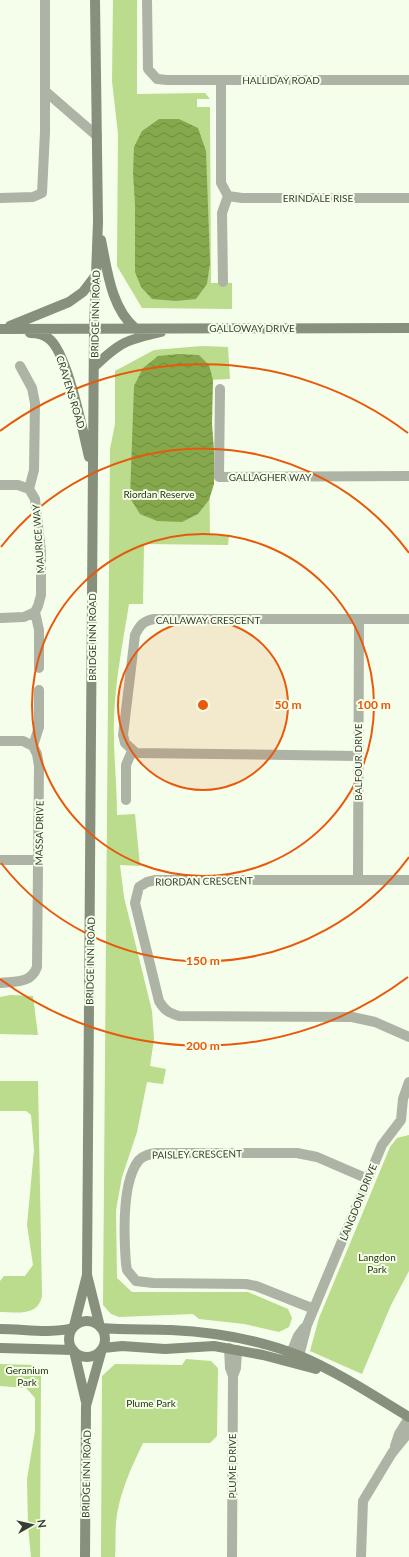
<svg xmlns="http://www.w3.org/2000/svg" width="409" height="1557" font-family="Lato,sans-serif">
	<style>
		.park { fill: #bbdb8d }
		.water { fill: url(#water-waves) }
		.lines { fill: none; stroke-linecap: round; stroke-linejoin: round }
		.street { stroke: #adb3a5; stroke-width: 10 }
		.secondary { stroke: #87907c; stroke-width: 10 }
		.ring { fill: none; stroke: #e8590c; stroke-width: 2 }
		.labels { text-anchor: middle; stroke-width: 4; stroke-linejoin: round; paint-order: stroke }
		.street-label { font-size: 10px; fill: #373d30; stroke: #f5feea }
		.park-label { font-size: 10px; fill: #25330d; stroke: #f5feea }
		.centre { fill: #e8590c; stroke: #f5feea; stroke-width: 2 }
		.ring-label { font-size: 12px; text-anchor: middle; font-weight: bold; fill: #e8590c; stroke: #f5feea; stroke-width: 4; stroke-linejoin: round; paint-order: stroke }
	</style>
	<defs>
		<pattern id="water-waves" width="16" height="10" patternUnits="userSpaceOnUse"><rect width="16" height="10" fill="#86a84d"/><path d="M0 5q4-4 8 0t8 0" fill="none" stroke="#6e8a40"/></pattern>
	</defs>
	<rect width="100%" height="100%" fill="#f5feea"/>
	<path class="park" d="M113,0H137V94L205,93L210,99H197V107H210L211,283H232V309L142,308L117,266L118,134L112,81Z
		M202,346L228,347L230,379L208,380L210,535L229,536L228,545L144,544L143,604H129C123,642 115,681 114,720C113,752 117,783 117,815L135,814L140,866L120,865L124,897L152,1011L154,1039L150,1066L166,1069L163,1084L147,1082L137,1132L122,1177L116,1210L117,1278L132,1292H248L288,1309L292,1318L289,1327L279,1332L244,1324L199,1319L193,1314L119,1317L111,1314L103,1305L110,449L115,424V371L154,350Z
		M11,995L33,996L38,1035L0,1034V997Z
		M0,1081H38L42,1296C38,1317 16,1312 0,1312V1281L4,1276H25L33,1265L27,1225L34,1150L31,1115L26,1111H0Z
		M409,1135V1271L391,1305L362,1374L310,1351L319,1318L390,1147L397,1138Z
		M186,1359L211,1361L218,1368L217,1436L210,1443H143C131,1468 119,1494 116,1522C115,1534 116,1546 115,1557H101L102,1376L115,1364L182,1365Z
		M0,1364L34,1365L41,1376L40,1557H31L28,1526L27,1479L35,1431V1398L26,1388L0,1386Z"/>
	<path class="water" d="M159,119H179L198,128L206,151L210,263L207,284L196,299L176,301L152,299L141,287L135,272V204L133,173L134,147L142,131Z
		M179,354L199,355L209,365L213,380L212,424L214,450V484L209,500L198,514L182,522L157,521L140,514L130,498L134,386L143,368L158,356Z"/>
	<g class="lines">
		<path class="street" d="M147,0L148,69L157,79L167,80H409
			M221,80V183L228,196L242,198H409
			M45,91L97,136
			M0,198L33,197L42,193L45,132V0
			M223,282L222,213L228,196
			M20,366L32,388L35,403L34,470L29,489L35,499L41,552V595L38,606L35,612L39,630V668
			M220,389L219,477L409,476
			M0,485H18L29,489
			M0,618L24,617L35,612
			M0,741H23L33,746
			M358,756L136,753L125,743L123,735L135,635C140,625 143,621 154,619H409
			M126,800V765L132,751
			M0,860H38
			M358,880L359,620
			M409,880H156L147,882L139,887L135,903L159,1001C164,1010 169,1013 179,1016L352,1017L375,1022L409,1037
			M0,983C15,981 31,984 37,967L39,766L37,754L33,746L39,727V690
			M314,1309L256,1286L246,1284L153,1283L136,1281L127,1270L126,1264C124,1237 121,1182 139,1160C144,1155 150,1154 156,1153H297L317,1157L368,1179
			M229,1348L230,1368L233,1376
			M291,1353L298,1336L304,1328
			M299,1356L307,1325L382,1145L401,1120L403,1099L409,1082
			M395,1446L399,1434L409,1418
			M232,1557L233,1376L236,1368L237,1350
			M361,1557L363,1501L392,1453L409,1432"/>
		<path class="secondary" d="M95,0L98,222L94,328L87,1275L100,1327
			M101,240C107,269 111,308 135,328
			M10,326L69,302L83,292L96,275
			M0,329L409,328
			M30,333C36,333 43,334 48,338C67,350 83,432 89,457
			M94,367C120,342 126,340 161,332
			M69 1339a18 18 0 1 1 36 0a18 18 0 1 1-36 0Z
			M74,1326L87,1275
			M101,1328C125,1330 148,1329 171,1330C214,1332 260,1340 300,1356C338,1372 374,1396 409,1417
			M0,1329C25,1329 49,1334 73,1328
			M0,1348L73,1350
			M103,1348L122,1346L165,1349L214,1346L263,1355L316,1369
			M74,1351L86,1402
			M85,1557L86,1406L102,1349"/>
	</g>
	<circle cx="203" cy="705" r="85" fill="#e8590c" fill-opacity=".12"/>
	<g class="ring">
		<circle cx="203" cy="705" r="85"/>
		<circle cx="203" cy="705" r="171"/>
		<path d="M409 857A256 256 0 0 1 1 863M1 547A256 256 0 0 1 409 553"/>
		<path d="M408 977A341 341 0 0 1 0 979M0 431A341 341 0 0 1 408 433"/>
	</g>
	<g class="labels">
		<g class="street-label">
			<text x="281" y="84">HALLIDAY ROAD</text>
			<text x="318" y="202">ERINDALE RISE</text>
			<text transform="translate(95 314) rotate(-89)" y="4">BRIDGE INN ROAD</text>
			<text x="252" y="332">GALLOWAY DRIVE</text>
			<text transform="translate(71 392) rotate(73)" y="4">CRAVENS ROAD</text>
			<text x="270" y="481">GALLAGHER WAY</text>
			<text transform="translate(38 539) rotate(-94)" y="4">MAURICE WAY</text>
			<text x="208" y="624">CALLAWAY CRESCENT</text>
			<text transform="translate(92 637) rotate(-90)" y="4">BRIDGE INN ROAD</text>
			<text transform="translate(358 762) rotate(-90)" y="4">BALFOUR DRIVE</text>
			<text transform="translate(39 833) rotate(-89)" y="4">MASSA DRIVE</text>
			<text transform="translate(204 881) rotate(-1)" y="4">RIORDAN CRESCENT</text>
			<text transform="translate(90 961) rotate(-89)" y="4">BRIDGE INN ROAD</text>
			<text transform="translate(197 1154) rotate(-1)" y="4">PAISLEY CRESCENT</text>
			<text transform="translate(358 1202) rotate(-68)" y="4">LANGDON DRIVE</text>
			<text transform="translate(232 1466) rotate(-90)" y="4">PLUME DRIVE</text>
			<text transform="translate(86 1474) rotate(-89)" y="4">BRIDGE INN ROAD</text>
		</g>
		<g class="park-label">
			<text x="159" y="498">Riordan Reserve</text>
			<text x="377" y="1261">Langdon<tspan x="377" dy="12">Park</tspan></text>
			<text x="27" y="1374">Geranium<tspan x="27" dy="12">Park</tspan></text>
			<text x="151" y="1407">Plume Park</text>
		</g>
	</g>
	<circle cx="203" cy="705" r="6" class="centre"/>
	<g class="ring-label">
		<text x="288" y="709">50 m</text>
		<text x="374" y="709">100 m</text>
		<text x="203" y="965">150 m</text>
		<text x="203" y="1050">200 m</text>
	</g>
	<g transform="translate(32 1525) rotate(82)" stroke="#f5feea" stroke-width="3" paint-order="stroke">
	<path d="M0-3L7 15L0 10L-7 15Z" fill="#373d30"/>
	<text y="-6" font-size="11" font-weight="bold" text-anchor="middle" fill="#373d30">N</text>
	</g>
</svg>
